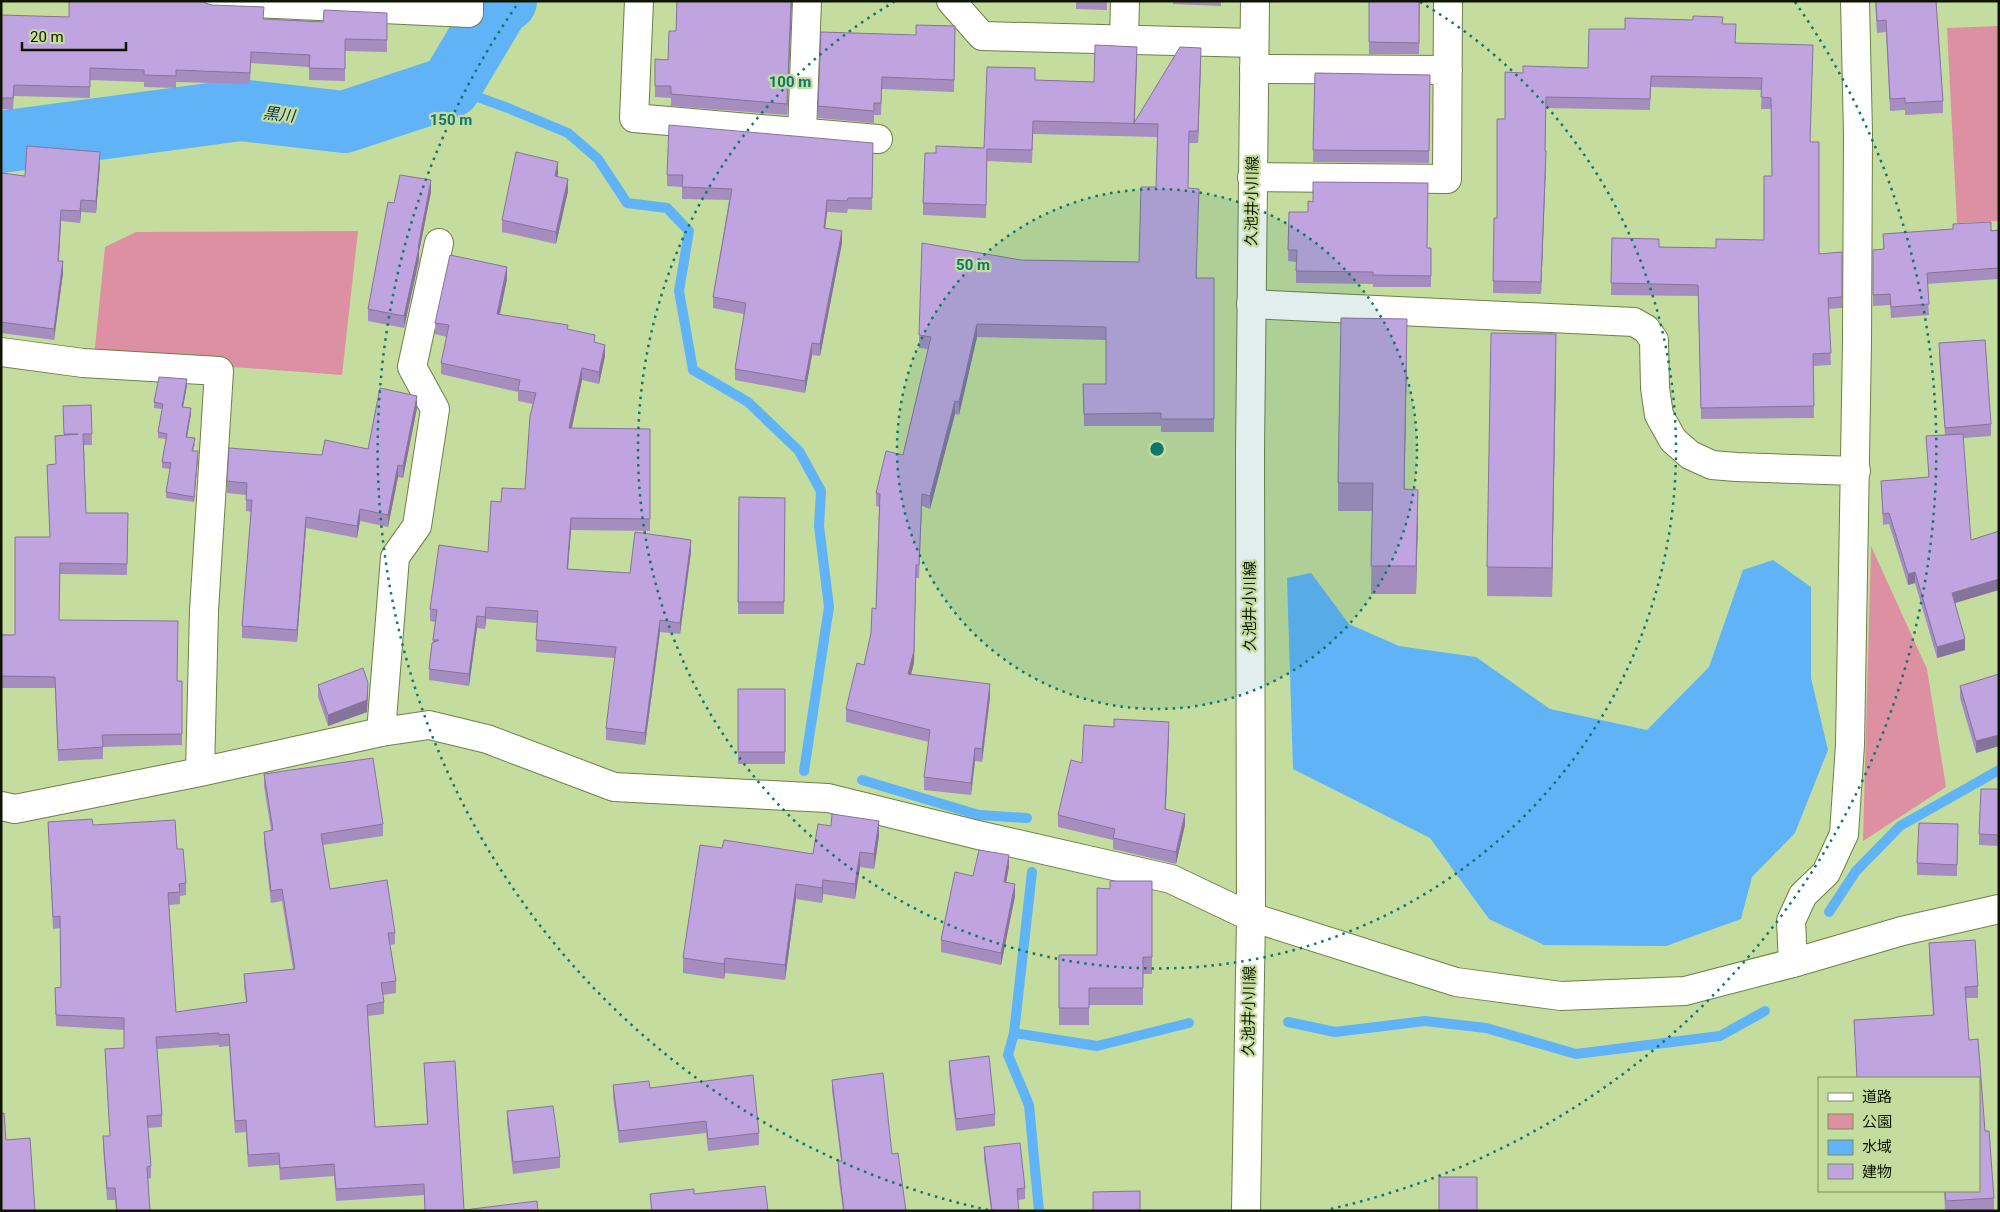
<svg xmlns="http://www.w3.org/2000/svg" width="2000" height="1212" font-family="Roboto,'Noto Sans JP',sans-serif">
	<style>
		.green { fill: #dc90a1 }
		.water { fill: #61b3f7 }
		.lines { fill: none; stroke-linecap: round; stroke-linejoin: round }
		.stream { stroke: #61b3f7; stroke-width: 10 }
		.river { stroke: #61b3f7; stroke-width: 62 }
		.minor-casing { stroke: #6c8146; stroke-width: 30 }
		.tertiary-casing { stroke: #6c8146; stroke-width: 30 }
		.minor { stroke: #fff; stroke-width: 28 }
		.tertiary { stroke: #fff; stroke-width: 28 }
		.wall { fill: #a58dc0 }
		.shaded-wall { fill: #86739c }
		.building { fill: #c0a4df; stroke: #86739c }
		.ring { fill: none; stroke: #0f766e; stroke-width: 2.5; stroke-dasharray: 2.5 5 }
		.labels { text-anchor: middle; stroke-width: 4.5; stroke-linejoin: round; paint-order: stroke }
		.street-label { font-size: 15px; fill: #0e1601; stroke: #c4dd9e }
		.water-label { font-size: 16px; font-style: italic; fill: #0d304b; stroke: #c4dd9e }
		.centre { fill: #0f766e; stroke: #c4dd9e; stroke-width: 2.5 }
		.ring-label { font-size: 15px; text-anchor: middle; font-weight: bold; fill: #0f766e; stroke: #c4dd9e; stroke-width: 4.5; stroke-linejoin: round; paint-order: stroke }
	</style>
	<rect width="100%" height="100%" fill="#c4dd9e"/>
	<path class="green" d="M1999,26V221L1957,223L1947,28Z
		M358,231L342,375L94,357L105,247L136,232Z
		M1871,546L1927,669L1946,787L1863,841Z"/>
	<path class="water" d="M1773,560L1811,587V678L1828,750L1795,833L1752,877L1741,919L1666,946L1544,945L1489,919L1430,838L1293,769L1287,578L1311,573L1349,624L1399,646L1476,657L1550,709L1647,730L1709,667L1743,570Z"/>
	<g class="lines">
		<path class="stream" d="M450,87L508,108L568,133L598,159L627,203L667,208L689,231L679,291L693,370L748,402L799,451L821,491L819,526L829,607L804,771
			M862,780L979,815L1027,818
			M1032,872L1014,1033L1097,1046L1189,1023
			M1829,912L1856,871L1900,826L1999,770
			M1288,1022L1335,1032L1425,1021L1486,1028L1576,1054L1720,1036L1765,1011
			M1014,1033L1008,1055L1029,1105L1039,1211"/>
		<path class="river" d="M1,142L240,110L344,122L450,87L499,5L506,1"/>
		<defs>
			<path id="minor" d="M213,1L469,13V1
				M639,1L634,118L878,139
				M951,1L982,36L1254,43
				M1124,40L1125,1
				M1254,69L1448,70
				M802,133L807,1
				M1252,177L1447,179L1448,1
				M1251,304L1634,322L1646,329L1654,340L1655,388L1659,415L1673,440L1690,455L1712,465L1736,467L1856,471
				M1,352L83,363L219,371L204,611L200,772
				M381,732L395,557L417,526L435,409L412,367L439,243
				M1,806L15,809L200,772L381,732L429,725L487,739L614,787L828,798L978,835L1171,879L1251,917L1456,982L1561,996L1685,991L1793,963L1902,931L1999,909
				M1793,963L1791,921L1803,895L1826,873L1844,834L1850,745L1857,342L1858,134L1855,1"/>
			<path id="tertiary" d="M1246,1211L1251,917L1250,452L1255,1"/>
		</defs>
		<use href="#minor" class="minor-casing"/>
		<use href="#tertiary" class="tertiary-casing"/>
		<use href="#minor" class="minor"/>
		<use href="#tertiary" class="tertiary"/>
	</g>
	<path class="wall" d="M677,1H792L787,115L671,106V98L655,97V59L668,60L676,31Z
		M1076,1H1107V10L1076,9Z
		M1173,1H1221V6L1173,4Z
		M1369,1H1420L1419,54H1369Z
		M1875,1H1936L1943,101V113L1905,115V110L1890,111L1886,32L1877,33Z
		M205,3L264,19L323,22L387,13V52L345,51V81L309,80V67L251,63L250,84L176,82V88L144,87V82L90,80V98L14,96L13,110L1,109V15L69,17Z
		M1723,24L1736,43L1810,142L1819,254L1842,252V308L1828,309L1831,365L1813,366L1814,418L1701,419L1698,296L1611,295L1612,238L1659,247L1716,248L1764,240L1772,176L1771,109H1761L1762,90L1651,87L1650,110L1546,108L1545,151L1546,162L1541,294L1493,293L1494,218H1497L1505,119L1523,73L1588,68L1625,29Z
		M955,26L954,92L882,89L881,115H874V123L818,118V106L916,35Z
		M1137,59L1135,122L1201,61L1198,143H1189L1188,188L1197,278H1214V432H1161V426H1084L1083,384H1106V340L977,337L959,415L955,414L930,509L922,506L919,578H916L914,663L911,674L990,697L982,762L975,761L971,795L924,790V777L929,742L846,722V709L864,665L876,609L879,507L876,506V493L903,455L928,349L919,348V335L1021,260L1139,262L1156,187L1157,137L1033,134L1032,163L987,161L986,218L923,215V203L936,153L984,148L1035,80L1094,82Z
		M1315,73L1430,75L1429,163L1313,162Z
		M873,143L872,210L848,209L847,213L827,212L825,228L842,243L820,356L812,355L805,393L735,380V369L744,314L713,308V297L729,200L682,199V187L667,186V175Z
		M100,164L96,213L81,212L80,223L61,221L59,261L63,273L54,340L1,333V173L25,176Z
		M558,174L557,177L568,191L556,244L502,232V220Z
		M431,192L419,252V260L404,328L368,321V309L394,203Z
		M1289,212L1427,248H1431V287H1373V284L1296,283V262L1288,261Z
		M1999,230V279L1927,284L1929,315L1891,318L1890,305L1873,306V295L1883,249V234Z
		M507,279L500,315L568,329L595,342L605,356L599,384L582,380L572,428L650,429V531L571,530L568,569L630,573L691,552L680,634L660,632L645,745L606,740V728L615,658L536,652L537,623L486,619L485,629L477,628L469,686L429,680V669L435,622L430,621V609L488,552L501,502L525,489L533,404L518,401V392L441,374V363L447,337L435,334V323Z
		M1939,343L1991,424V436L1963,438L1955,603L1965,650L1937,658L1915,583L1908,585L1889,524L1883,525L1881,481L1929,477L1926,436L1945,435L1939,355Z
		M1407,347L1404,489L1418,517L1416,594H1371L1372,511H1338V483Z
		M1556,364L1552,597L1487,596V567Z
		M187,385L183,407L191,414L187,437L195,444L193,451L198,457L194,502L166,498V492L170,469L162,468V462L166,439L158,438V432L162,409L154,408V402Z
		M91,405L92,445H84L86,513H128L127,575L60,574L59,620L178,681H182V745L103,747V759L58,761L55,688H1V634L15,635L50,537L47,465L56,464L64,435L63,406Z
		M417,408L403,478L398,477L388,527L360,521L357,538L306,528L297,642L242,638V626L251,512L246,511V495L227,493V481L322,455L368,449Z
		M739,497L785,498L784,614H738Z
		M1999,674V746L1976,753L1960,698V686Z
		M318,685L368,695L367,712L328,726L318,697Z
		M738,689H785V764H738Z
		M1169,733L1166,809L1185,825L1176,864L1113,849V840L1058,827V815L1082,763Z
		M264,774L383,824V836L323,845L330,889L395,933V944L390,945L396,981V993L383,995L384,1002V1014L368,1016L375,1127L427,1124L424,1063L464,1210L538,1211H425L424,1195L336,1201L334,1176L280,1180L279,1165L248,1167L246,1132L235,1133L229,1046L219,1047V1045L157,1049L162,1115V1127L148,1128L151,1166V1178L148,1179L150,1211H116L115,1200H107L103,1148V1136H110L105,1049L124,1048V1030L56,1026L55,988L61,987L60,928L53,929L48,822L93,825L177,849L186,883V895L180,896V904L169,905L176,1012L246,1002L244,986V974L293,969L282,901L271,903L264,844V832L271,830L264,786Z
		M1999,789V846L1979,845V834Z
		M1958,824L1957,876L1917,875V863Z
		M879,836L874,869L860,867L855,899L823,894L822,903L796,899L785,980L725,973L724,979L683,973V958L722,848L813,854Z
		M1009,867L1006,882L1015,896L1001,965L941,952V940L973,876Z
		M1110,881H1152V974H1143V1005H1089V1025H1059V955H1097L1110,889Z
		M1975,940L1978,986V998H1966L1969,1040L1978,1039L1985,1131H1989L1994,1198V1210L1945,1211L1944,1191H1979V1078H1857L1854,1020L1933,1015L1929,955V943Z
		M949,1061L995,1114V1126L956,1131L949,1073Z
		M832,1080L892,1154L906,1211H843L838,1173V1161H841L832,1091Z
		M613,1085L650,1088L759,1133V1145L708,1151L706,1133L619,1143L613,1097Z
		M507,1111L560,1157V1168L513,1174L507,1123Z
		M984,1147L1025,1188V1199L1018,1200L1019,1211H991L984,1159Z
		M650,1194H694L768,1211H651Z"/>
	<path class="shaded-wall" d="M791,1H792L787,115V104Z
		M1137,47V59L1134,124Z
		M1201,48V61L1198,143V131Z
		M1546,151V162L1541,294V282Z
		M100,152V164L96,213V201Z
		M558,162V174L555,188V176Z
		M568,179V191L556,244V232Z
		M431,180V192L419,252V260L404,328V316Z
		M81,200V212L80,223V211Z
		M827,200V212L824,240V228Z
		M61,210V221L58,272V261Z
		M842,231V243L820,356V344Z
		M63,261V273L54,340V329Z
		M507,267V279L497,326V314Z
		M1407,319V347L1404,517V489Z
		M977,324V337L959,415V402Z
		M1556,334V364L1552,597V568Z
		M812,343V355L805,393V381Z
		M605,345V356L599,384V372Z
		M582,368V380L569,440V428Z
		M187,379V385L182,413V407Z
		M417,396V408L403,478V466Z
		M955,401V414L930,509V496Z
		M191,408V414L186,443V437Z
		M198,451V457L194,502V497Z
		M398,465V477L388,527V515Z
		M1418,490V517L1416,594V566Z
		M360,509V521L357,538V526Z
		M306,517V528L297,642V630Z
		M571,518V530L567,581V569Z
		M691,540V552L680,634V623Z
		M916,565L914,663L908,686V674Z
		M1915,572V583L1908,585V574Z
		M1999,579V590L1952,604V593Z
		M486,607V619L485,629V617Z
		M477,616V628L469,686V674Z
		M660,620V632L645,745V733Z
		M1965,639V650L1937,658V647Z
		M368,683L367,712L328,726V715Z
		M990,684V697L982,762V749Z
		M1169,722V733L1165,821V809Z
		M1999,735V746L1976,753V741Z
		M975,748V761L971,795V783Z
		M1185,814V825L1176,864V852Z
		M879,821V836L874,869V854Z
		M860,852V867L855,899V884Z
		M1009,855V867L1004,894V882Z
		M823,880V894L822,903V888Z
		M796,884V899L785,980V965Z
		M1015,884V896L1001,965V953Z
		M725,958V973L724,979V964Z"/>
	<path class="building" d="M69,1H204L205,3L212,5L264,7L263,19L323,22L324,10L387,13V40L345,39V69L309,68L310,55L251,52L250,73L176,70V76L144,75V70L90,68V87L14,85L13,98H1V15L69,17Z
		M677,1H791L787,104L671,94V86H655V59L668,60L669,31H676Z
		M1369,1H1419V43L1369,42Z
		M1876,1H1936L1943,101L1905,103V98L1890,99L1886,20L1877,21Z
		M1693,16L1723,17L1722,24H1736L1735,43L1813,45L1810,142H1819V254L1842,252V297L1828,298L1831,353L1813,354L1814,406L1701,408L1698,285L1611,283L1612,238L1659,239V247L1716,248V239L1764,240V176H1772L1771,98L1761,97L1762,78L1651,76L1650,99L1546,97L1545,151H1546L1541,282L1493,281L1494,218H1497V119H1505V72L1523,73V66L1588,68L1589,29H1625V18L1693,20Z
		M916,25L955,26L954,80L882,77L881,103H874V111L818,106L821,32L916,35Z
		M1095,45L1137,47L1134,123L1180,47L1201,48L1198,131H1189L1188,188L1199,189L1196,278H1214V419H1161V413L1084,414L1083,384H1106V327L977,324L959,402L955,401L930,496L922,494L919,565H916L914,651L908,674L990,684L982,749L975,748L971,783L924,777L930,730L846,709L857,663L864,665L871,633L872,608L876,609L880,494L876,493L886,451L903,455L931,337L919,335L922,243L1021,260L1139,262L1141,187H1156L1158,124L1033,121L1032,150L987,149L986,205L923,203L925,153H936V146L984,148L987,67L1035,68V80L1094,82Z
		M1315,73L1430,75L1429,151L1313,150Z
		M669,125L873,143L872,198H848L847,201L827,200L824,228L842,231L820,344L812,343L805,381L735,369L746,303L713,297L732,189L682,187L683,175H667Z
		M27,146L100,152L96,201L81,200L80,211L61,210L58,261H63L54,329L1,322V173L25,176Z
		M516,152L558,162L555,176L568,179L556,232L502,220Z
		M400,175L431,180L418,248H419L404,316L368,309L388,202L394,203Z
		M1313,182L1428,183L1427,248H1431V276L1373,275V272L1296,271L1297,250H1288L1289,212H1308V201L1313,202Z
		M1991,222V231L1999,230V268L1927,273L1929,304L1891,307L1890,294L1873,295V250L1884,249L1883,234L1953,229V224Z
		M450,255L507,267L497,314L568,325L567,329L595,335L594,342L605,345L599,372L582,368L569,428L650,429V519L571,518L567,569L630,573L635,532L691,540L680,623L660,620L645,733L606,728L616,647L536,640L538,611L486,607L485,617L477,616L469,674L429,669L432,643L439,640H433L437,610L430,609L439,545L488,552L491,501L501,502L502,488L525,489L530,416L536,393L518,390L520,380L441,363L449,325L435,323Z
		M1341,318L1407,319L1404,489L1418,490L1416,566H1371L1373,483H1338Z
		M1491,333L1556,334L1552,568L1487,567Z
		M1985,340L1991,424L1945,428L1939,343Z
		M159,377L187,379L182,407L191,408L186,437L195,438L192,451H198L194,497L166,492L171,463L162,462L167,434L158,432L163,404L154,402Z
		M380,388L417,396L403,466L398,465L388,515L360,509L357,526L306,517L297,630L242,626L252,500H246L247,483L227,481L229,448L322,455L325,440L368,449Z
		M91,405L92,434H83L86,513H128L127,564L60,563L59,620L178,621L177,681H182V734L102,735L103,747L58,750L55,677L1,676V635H15V537H50L47,465L56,464L55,436L78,434H64L63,406Z
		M1963,434L1971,540L1999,531V579L1952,593L1965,639L1937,647L1915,572L1908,574L1889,513L1883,514L1881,481L1929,477L1926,436Z
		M739,497L785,498L784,602H738Z
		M363,668L368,683L367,700L328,715L318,685Z
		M1999,674V735L1976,741L1960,686Z
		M738,689H785V752H738Z
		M1114,719L1169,722L1165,809L1185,814L1176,852L1113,838L1115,829L1058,815L1071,760L1082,763L1084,725L1114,727Z
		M373,758L383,824L321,834L330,889L387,880L395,933H388L396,981L381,983L384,1002L367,1005L375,1127L428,1124L424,1063L455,1061L464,1210L537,1201L538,1211H425L424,1184L336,1189L334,1164L280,1168L279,1153L248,1155L246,1120L235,1121L229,1034L219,1035V1033L156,1037L162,1115L147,1116L151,1166L147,1167L150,1211H117L115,1188H107L103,1136H110L105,1049L124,1048V1018L56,1015L55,988L61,987L60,916L53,917L48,822L92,819L93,825L175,820L177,849H183L186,883L179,884L180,892L168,893L176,1012L247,1002L244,974L295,969L282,889L271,891L264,832L273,830L264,774Z
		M1981,789H1999V835L1979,834Z
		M832,814L879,821L874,854L860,852L855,884L823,880L822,888L796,884L785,965L725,958L724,964L683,958L700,845L722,848L724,840L813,854L818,824L831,826Z
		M1919,823L1958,824L1957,865L1917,863Z
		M979,850L1009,855L1004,882L1015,884L1001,953L941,940L955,872L973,876Z
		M1110,881H1152V957H1143V988H1089V1008H1059V955H1097V888L1110,889Z
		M1975,940L1978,986L1965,987L1969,1040L1978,1039L1985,1131H1989L1994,1198L1946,1201L1945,1191H1979V1078H1857L1854,1020L1934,1015L1929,943Z
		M989,1056L995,1114L956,1119L949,1061Z
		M883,1073L892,1154L898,1153L906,1211H844L838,1161H842L832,1080Z
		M753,1075L759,1133L708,1139L706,1121L619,1131L613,1085L649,1081L650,1088Z
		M553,1106L560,1157L513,1162L507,1111Z
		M4,1113L6,1140L30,1138L35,1211H1V1114Z
		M1020,1143L1025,1188L1017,1189L1019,1211H992L984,1147Z
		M1439,1177H1477V1211H1439Z
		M765,1186L768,1211H652L650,1194L694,1189V1194Z
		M1140,1191V1211H1093V1192Z"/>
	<circle cx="1157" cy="449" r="260" fill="#0f766e" fill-opacity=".12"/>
	<g class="ring">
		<circle cx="1157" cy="449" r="260"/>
		<path d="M1420 2A519 519 0 1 1 894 2"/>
		<path d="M988 1210A779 779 0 0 1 519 2M1795 2A779 779 0 0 1 1326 1210"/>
	</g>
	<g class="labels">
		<g class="street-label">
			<text transform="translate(1252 201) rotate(-89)" y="5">久池井小川線</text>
			<text transform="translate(1250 606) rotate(-90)" y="5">久池井小川線</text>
			<text transform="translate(1249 1011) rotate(-89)" y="5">久池井小川線</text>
		</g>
		<g class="water-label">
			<text transform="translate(279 114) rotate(6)" y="6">黒川</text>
		</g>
	</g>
	<circle cx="1157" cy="449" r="8" class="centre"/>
	<g class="ring-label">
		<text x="790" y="87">100 m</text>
		<text x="451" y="125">150 m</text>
		<text x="973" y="270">50 m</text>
	</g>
	<rect width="2000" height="1212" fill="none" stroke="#0e1601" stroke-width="5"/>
	<rect x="1818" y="1077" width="162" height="115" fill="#c4dd9e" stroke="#7b8d5f"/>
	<rect x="1828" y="1093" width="25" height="8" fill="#ffffff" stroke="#7b8d5f"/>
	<text x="1862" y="1102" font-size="15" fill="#0e1601">道路</text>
	<rect x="1828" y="1114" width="25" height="15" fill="#dc90a1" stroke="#7b8d5f"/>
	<text x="1862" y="1127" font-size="15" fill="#0e1601">公園</text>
	<rect x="1828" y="1140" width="25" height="15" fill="#61b3f7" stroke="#7b8d5f"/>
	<text x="1862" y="1152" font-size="15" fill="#0e1601">水域</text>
	<rect x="1828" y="1164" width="25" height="15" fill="#c0a4df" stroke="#7b8d5f"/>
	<text x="1862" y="1177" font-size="15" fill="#0e1601">建物</text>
	<path d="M22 42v8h104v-8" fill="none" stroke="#0e1601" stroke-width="2.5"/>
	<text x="30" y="42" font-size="15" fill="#0e1601" stroke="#c4dd9e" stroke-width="4" paint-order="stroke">20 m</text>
</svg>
